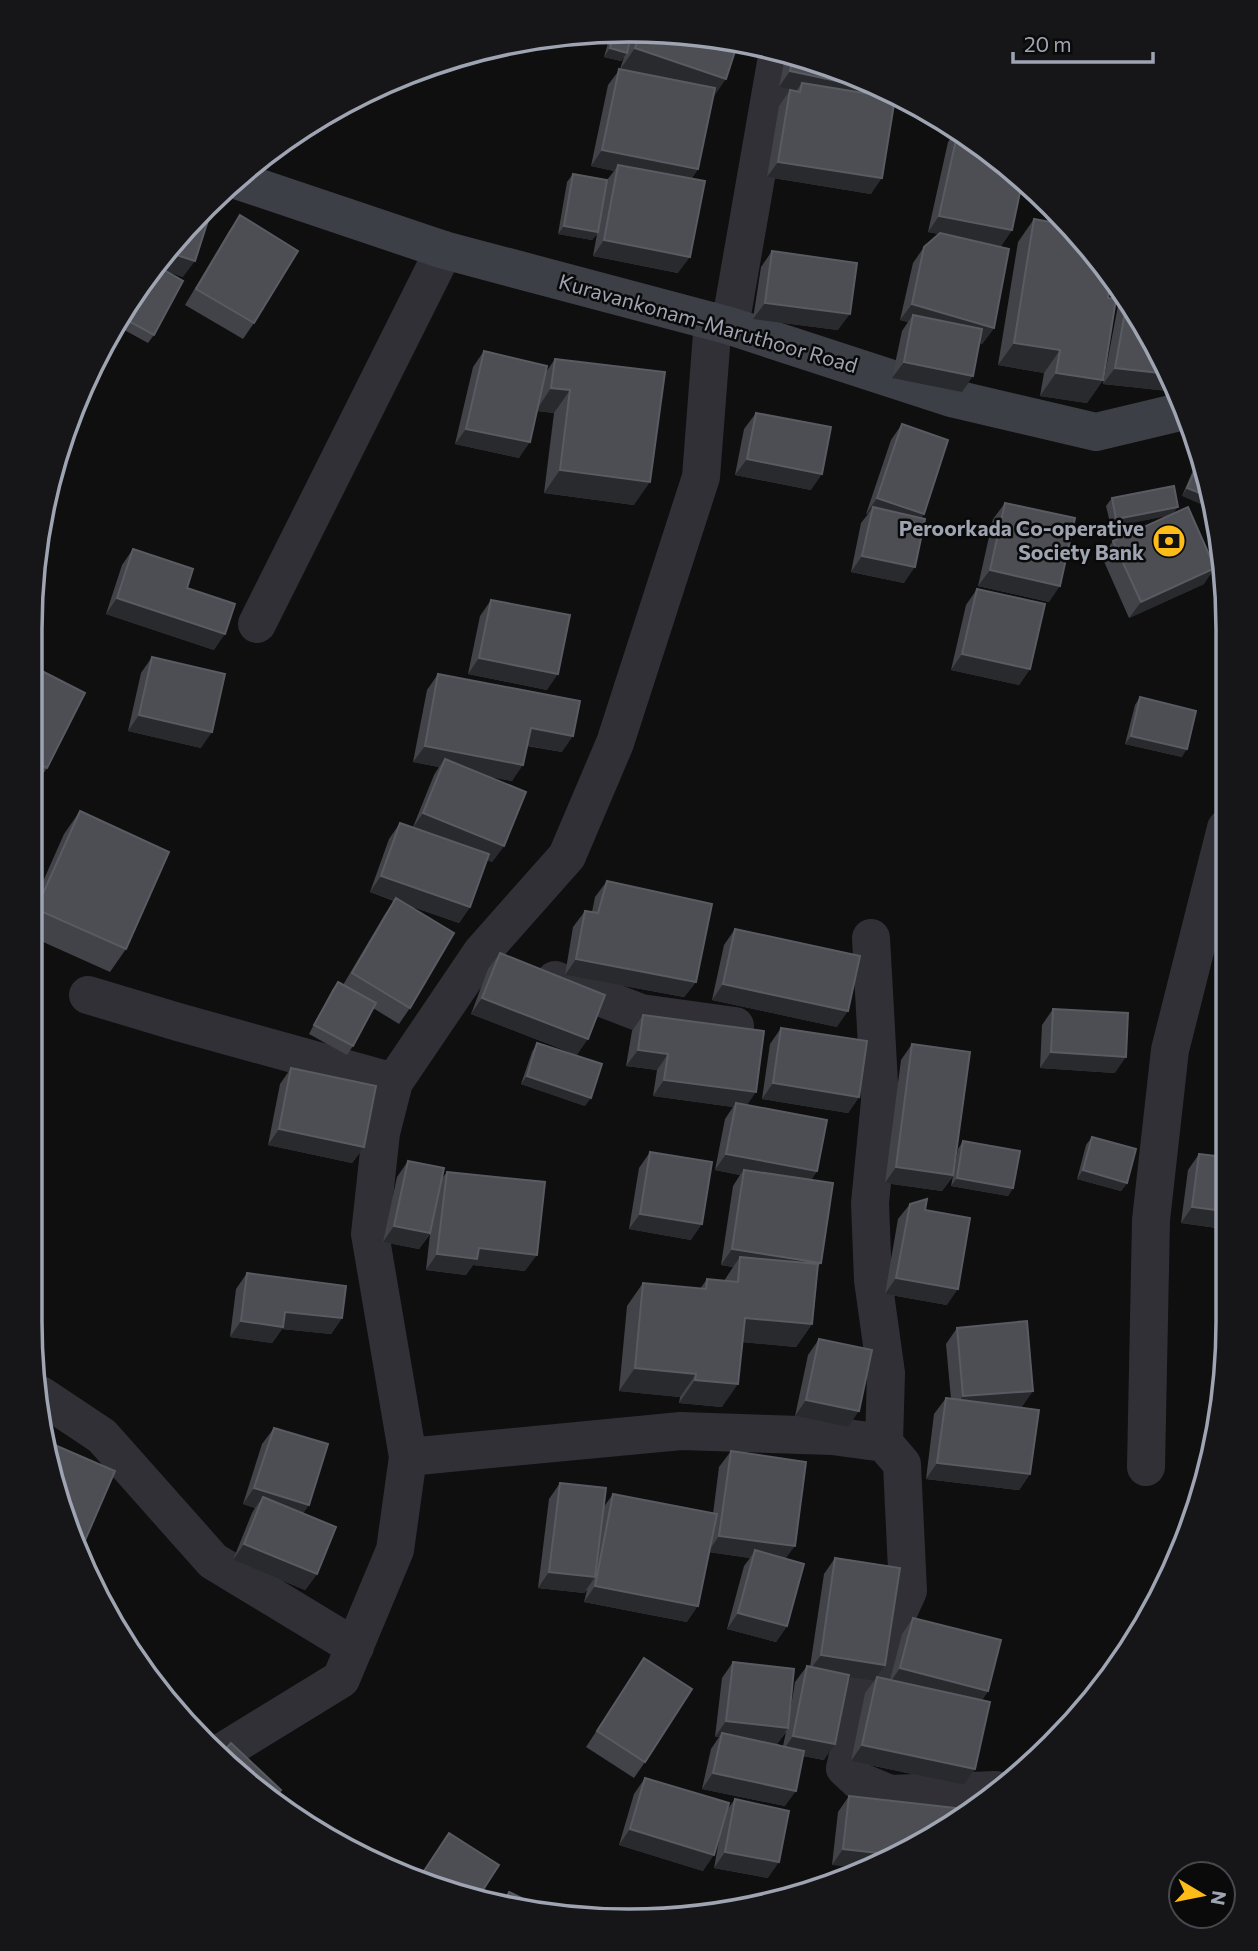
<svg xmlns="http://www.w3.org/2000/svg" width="1258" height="1951" font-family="Commissioner,sans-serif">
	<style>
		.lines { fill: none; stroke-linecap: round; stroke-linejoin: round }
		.minor { stroke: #303036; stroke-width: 38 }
		.secondary { stroke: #3d3f46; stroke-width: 38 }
		.wall { fill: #424348; fill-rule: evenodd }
		.shaded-wall { fill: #292a2d }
		.building { fill: #4c4e53; stroke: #595b62; stroke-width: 2 }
		.labels { text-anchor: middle; stroke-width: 5; stroke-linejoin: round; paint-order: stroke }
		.street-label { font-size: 21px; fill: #9fa4b2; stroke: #0a0a0b }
		.poi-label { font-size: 21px; font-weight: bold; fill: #9fa4b2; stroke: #0a0a0b; text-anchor: end }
		.rim { fill: none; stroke: #9fa4b2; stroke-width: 3.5 }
	</style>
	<rect width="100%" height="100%" fill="#0f0f10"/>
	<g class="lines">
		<path class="minor" d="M730,326L778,51
			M257,624L444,250
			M871,938L880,1101L870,1203L873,1280L886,1373L884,1443
			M555,980L641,1013L735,1026
			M88,995L178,1022L394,1082
			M42,1396L102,1436L213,1561L355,1647
			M408,1457L681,1431L832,1436L884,1443L902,1464L908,1591L888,1635L876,1686L866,1688L860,1704L845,1768L859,1781L890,1794L996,1790
			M1146,1467L1151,1220L1170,1050L1226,828
			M222,1752L341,1679L395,1550L408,1457L370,1234L381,1133L394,1082L482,952L567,856L615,743L701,477L713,321"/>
		<path class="secondary" d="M236,180L444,250L730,326L951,398L1096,432L1184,411"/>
	</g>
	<path class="wall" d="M611,32L707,35L712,99L698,169L692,178L678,273L593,256L597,234L592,240L558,234L567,182L573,174L607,180L614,171L591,166L608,85L620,69L624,57L621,61L604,57Z
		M786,53L821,61L893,94L891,97L871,194L767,177L779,106L790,90L796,91L779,87Z
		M957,130L1023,178L1012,230L1001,246L975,241L994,328L982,344L980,343L962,392L892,378L902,331L908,322L900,320L913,263L924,247L939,234L928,232L948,142Z
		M240,215L254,323L243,339L185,305L229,231Z
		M1034,219L1108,298L1103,380L1087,403L1040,396L1044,373L998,365L1018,242Z
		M178,234L183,277L164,270L154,335L148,343L117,326Z
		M772,251L838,330L753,319L761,267Z
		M1121,290L1166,364L1174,383L1168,391L1103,384Z
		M484,351L546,372L555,359L634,505L544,493L554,413L537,411L519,458L455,444L473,367Z
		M756,413L811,490L735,475L744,429Z
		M902,424L924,514L921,518L904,583L851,572L861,523L868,514H866L891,440Z
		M1200,454L1208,474L1182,496Z
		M1112,498L1173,514L1204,584L1129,618L1102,557L1113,541L1170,515L1111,527L1106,506Z
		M1005,503L1049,602L978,586L993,519Z
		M133,549L187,588L214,650L106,614L122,565Z
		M977,589L1030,669L1019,685L951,670L966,605Z
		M491,600L547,690L468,674L480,616Z
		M152,657L201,748L128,731L141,673Z
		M34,667L47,768L36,784L33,783Z
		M438,674L562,752L527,746L512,781L487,776L504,846L492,862L487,860L470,907L459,923L410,906V1008L399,1024L373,1008L353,1046L347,1055L309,1034L332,990L338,982L343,985L385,914L394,901L370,892L389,839L400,823L413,827L434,775L439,767L413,762L427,690Z
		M1140,697L1182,757L1125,744L1135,705Z
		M80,811L126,949L110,972L32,937L33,904L64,834Z
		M607,881L696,982L684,997L565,975L573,927L585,911L592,912L595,897Z
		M735,929L837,1027L712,1000L724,945Z
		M500,953L577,1055L471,1014L488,969Z
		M1053,1009L1115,1073L1040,1068L1042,1025Z
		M643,1015L747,1105L817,1171L811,1180L821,1263L817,1267L812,1324L796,1347L743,1342L722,1407L679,1403L680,1397L619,1391L627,1306L643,1283L700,1289L707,1279L724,1281L733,1267L721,1265L733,1186L740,1175L715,1170L725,1119L733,1107L653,1096L657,1070L626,1066L632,1031Z
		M781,1028L859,1097L848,1113L762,1099L770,1044Z
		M537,1043L585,1106L521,1084L532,1052Z
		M912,1044L955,1165L958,1149L963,1141L1013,1188L1008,1196L951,1186L953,1176L942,1191L885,1183L901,1060Z
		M291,1068L364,1147L352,1163L268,1145L280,1084Z
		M1092,1137L1127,1183L1121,1191L1077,1179L1086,1145Z
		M650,1152L691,1240L629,1229L639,1168Z
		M1199,1154L1224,1229L1181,1223L1188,1170Z
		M408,1161L442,1178L447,1172L525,1271L473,1265L466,1275L426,1270L430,1234L419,1249L383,1242L397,1177Z
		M910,1204L947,1305L885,1294L898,1219Z
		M247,1273L342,1318L331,1334L282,1329L272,1343L230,1337L236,1289Z
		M957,1328L1022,1407H1017L1030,1474L1019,1490L926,1479L934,1414L946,1398L951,1399L946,1344Z
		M819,1339L848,1427L795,1416L808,1355Z
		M274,1428L309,1505L303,1513L317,1574L305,1590L233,1560L252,1513L255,1508L243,1504L262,1444Z
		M731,1451L786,1559L787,1626L776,1642L727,1629L744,1566L750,1558L709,1552L687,1622L584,1602L587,1590L584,1593L538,1588L549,1499L560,1483L603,1508L613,1494L713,1514L719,1467Z
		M835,1558L885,1665L874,1681L849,1677L824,1760L803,1756L785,1806L702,1789L711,1749L719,1737H715L722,1678L733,1662L790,1712L795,1682L807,1666L810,1667L824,1574ZM786,1732L783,1746L777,1744Z
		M913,1618L988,1691L982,1700L975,1769L964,1785L851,1761L865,1693L877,1677L890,1680L902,1634Z
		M644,1658L645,1762L634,1778L586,1747Z
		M645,1778L727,1810L735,1799L768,1878L714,1868L720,1835L703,1871L619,1845L634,1794Z
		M849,1796L973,1810L832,1865L838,1812Z"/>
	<path class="shaded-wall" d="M610,48L627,53L621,61L604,57Z
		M635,48L726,79L710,102L619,71Z
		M790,71L888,92L893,94L883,109L802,83L796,91L779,87Z
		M602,150L698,169L687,185L618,165L614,171L591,166Z
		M778,162L882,178L871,194L767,177Z
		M939,216L1012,230L1001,246L928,232Z
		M564,226L598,232L592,240L558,234Z
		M604,240L690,257L678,273L593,256Z
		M167,252L195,261L183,277L156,268Z
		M765,303L850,314L838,330L753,319Z
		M912,304L994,328L982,344L911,323L913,315L908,322L900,320Z
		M1014,343L1060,350L1044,373L998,365Z
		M904,362L973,376L962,392L892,378Z
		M1115,368L1170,374L1174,383L1168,391L1103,384Z
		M1056,373L1103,380L1087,403L1040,396Z
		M551,388L570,390L554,413L536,411Z
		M466,429L530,442L519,458L455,444Z
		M747,459L822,474L811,490L735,475Z
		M560,470L650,482L634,505L544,493Z
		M1187,488L1212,498L1214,510L1182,496Z
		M877,498L924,514L912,530L873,507L868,514H866Z
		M1178,507L1172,515L1111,527L1116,519Z
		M862,556L915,567L904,583L851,572Z
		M1215,568L1204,584L1129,618L1141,602Z
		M990,570L1060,586L1049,602L978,586Z
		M117,598L225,634L214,650L106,614Z
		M962,654L1030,669L1019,685L951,670Z
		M479,658L558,674L547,690L468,674Z
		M139,715L212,732L201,748L128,731Z
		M531,728L573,736L562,752L519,744Z
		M1131,736L1187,749L1182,757L1125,744Z
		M425,746L523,765L512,781L442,768L445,759L439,767L413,762Z
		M423,813L504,846L492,862L412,829Z
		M381,876L470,907L459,923L370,892Z
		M576,959L696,982L684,997L565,975Z
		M723,984L848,1011L837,1027L712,1000Z
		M482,998L588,1039L577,1055L471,1014Z
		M638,1050L668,1054L657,1070L626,1066Z
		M1051,1052L1126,1057L1115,1073L1040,1068Z
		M527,1076L591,1098L585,1106L521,1084Z
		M664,1080L756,1092L745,1108L736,1103L733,1107L653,1096Z
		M773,1083L859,1097L848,1113L762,1099Z
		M279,1129L364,1147L352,1163L268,1145Z
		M726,1154L817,1171L806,1187L744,1170L740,1175L715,1170Z
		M896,1167L953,1175L942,1191L885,1183Z
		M1083,1170L1127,1183L1121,1191L1077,1179Z
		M957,1178L1013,1188L1008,1196L951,1186Z
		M1192,1207L1224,1211V1229L1181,1223Z
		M640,1214L702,1224L691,1240L629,1229Z
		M394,1226L430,1233L419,1249L383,1242Z
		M479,1248L537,1255L525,1271L473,1265L466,1275L426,1270L437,1254Z
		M732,1249L821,1263L810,1279L740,1257L733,1267L721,1265Z
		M896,1278L958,1289L947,1305L885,1294Z
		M285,1312L342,1318L331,1334L282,1329L272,1343L230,1337L241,1321Z
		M745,1318L812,1324L796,1347L729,1341Z
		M635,1368L696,1374L680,1397L619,1391Z
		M695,1380L738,1384L722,1407L679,1403Z
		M1033,1391L1022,1407L952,1412L963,1396Z
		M806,1400L859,1411L848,1427L795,1416Z
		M937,1463L1030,1474L1019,1490L926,1479Z
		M254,1488L309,1505L298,1521L263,1497L255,1508L243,1504Z
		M719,1536L795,1546L783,1562L755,1550L750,1558L708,1552Z
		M244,1544L317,1574L305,1590L233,1560Z
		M549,1572L595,1577L584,1593L538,1588Z
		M595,1586L698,1606L687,1622L584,1602Z
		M738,1613L787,1626L776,1642L727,1629Z
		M821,1655L885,1665L874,1681L809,1671Z
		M900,1668L988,1691L977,1707L889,1684Z
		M726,1721L788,1728L777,1744L722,1733L719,1737H715Z
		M793,1736L835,1744L824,1760L782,1752Z
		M862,1745L975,1769L964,1785L851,1761Z
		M713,1773L796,1791L785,1806L702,1789Z
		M630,1829L714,1855L703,1871L619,1845Z
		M843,1849L887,1854L856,1868L832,1865Z
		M725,1852L779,1862L768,1878L714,1868Z"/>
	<path class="building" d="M614,32H632L627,53L610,48Z
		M640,33L707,35L738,42L726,79L635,48Z
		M794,55L821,61L888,92L790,71Z
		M619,69L715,88L698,169L602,150Z
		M802,83L895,98L882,178L778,162L790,90L800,92Z
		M958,131L1023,178L1012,230L939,216Z
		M618,165L705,181L690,257L604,240Z
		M573,174L607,180L598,232L564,226Z
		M208,207L212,208L195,261L167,252L178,234Z
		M240,215L298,251L254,323L196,289Z
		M1034,219L1067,225L1104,264L1111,275L1108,298L1116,299L1103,380L1056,373L1060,350L1014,343Z
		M940,233L1009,249L994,328L912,304L924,247Z
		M772,251L857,263L850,314L765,303Z
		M157,266L183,281L154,335L123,318Z
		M1127,301L1166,364L1170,374L1115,368Z
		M913,315L982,329L973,376L904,362Z
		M484,351L547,366L530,442L466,429Z
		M555,359L665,372L650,482L560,470L570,390L551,388Z
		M756,413L831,427L822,474L747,459Z
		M902,424L948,440L924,514L877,498Z
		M1201,457L1208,474L1212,498L1187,488Z
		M1174,486L1178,507L1116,519L1112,498Z
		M1005,503L1075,518L1060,586L990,570Z
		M873,507L925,519L915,567L862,556Z
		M1188,507L1215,568L1141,602L1113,541Z
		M133,549L193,569L187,588L235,604L225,634L117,598Z
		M977,589L1045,604L1030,669L962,654Z
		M491,600L570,615L558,674L479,658Z
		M152,657L225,674L212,732L139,715Z
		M34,667L85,693L47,768L34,761Z
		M438,674L580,701L573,736L531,728L523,765L425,746Z
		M1140,697L1196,711L1187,749L1131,736Z
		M445,759L526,792L504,846L423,813Z
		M80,811L169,852L126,949L36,909Z
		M400,823L489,854L470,907L381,876Z
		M607,881L712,904L696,982L576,959L585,911L598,913Z
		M396,898L454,933L410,1008L352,973Z
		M735,929L860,956L848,1011L723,984Z
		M500,953L605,995L588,1039L482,998Z
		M338,982L376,1003L353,1046L314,1025Z
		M1053,1009L1128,1013L1126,1057L1051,1052Z
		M643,1015L764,1031L756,1092L664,1080L668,1054L638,1050Z
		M781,1028L867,1041L859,1097L773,1083Z
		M537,1043L602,1064L591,1098L527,1076Z
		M912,1044L970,1052L953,1175L896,1167Z
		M291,1068L376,1086L364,1147L279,1129Z
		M736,1103L827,1120L817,1171L726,1154Z
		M1092,1137L1136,1149L1127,1183L1083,1170Z
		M963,1141L1020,1151L1013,1188L957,1178Z
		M650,1152L712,1162L702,1224L640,1214Z
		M1199,1154L1224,1157V1211L1192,1207Z
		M408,1161L444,1168L430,1233L394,1226Z
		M744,1170L833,1183L821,1263L732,1249Z
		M447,1172L545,1182L537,1255L479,1248L477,1259L437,1254Z
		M927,1199L925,1210L970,1218L958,1289L896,1278L910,1204Z
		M740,1257L818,1264L812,1324L745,1318L738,1384L695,1380L696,1374L635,1368L643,1283L706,1289L707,1279L738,1282Z
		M30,1272L37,1274L30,1297Z
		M247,1273L346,1286L342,1318L285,1312L283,1327L241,1321Z
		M1027,1321L1033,1391L963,1396L957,1328Z
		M819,1339L872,1350L859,1411L806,1400Z
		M946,1398L1039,1410L1030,1474L937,1463Z
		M274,1428L328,1444L309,1505L254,1488Z
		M50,1443L115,1471L80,1552L61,1514Z
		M731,1451L806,1462L795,1546L719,1536Z
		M560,1483L606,1488L595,1577L549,1572Z
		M613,1494L717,1514L698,1606L595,1586Z
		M263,1497L336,1527L317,1574L244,1544Z
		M755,1550L804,1564L787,1626L738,1613Z
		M835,1558L900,1568L885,1665L821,1655Z
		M913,1618L1001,1640L988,1691L900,1668Z
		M644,1658L692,1689L645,1762L597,1731Z
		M733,1662L794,1669L788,1728L726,1721Z
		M807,1666L849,1675L835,1744L793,1736Z
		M877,1677L990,1702L975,1769L862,1745Z
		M722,1733L804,1751L796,1791L713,1773Z
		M231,1743L281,1790L271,1801L265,1798L222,1753Z
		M645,1778L729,1803L714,1855L630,1829Z
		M849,1796L973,1810L962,1820L887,1854L843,1849Z
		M735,1799L789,1811L779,1862L725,1852Z
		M449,1833L499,1865L479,1896L436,1889L418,1880Z
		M509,1892L540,1907L505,1901Z"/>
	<defs>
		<symbol id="bank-disc" viewBox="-11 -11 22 22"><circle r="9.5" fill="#febc19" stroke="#0a0a0b"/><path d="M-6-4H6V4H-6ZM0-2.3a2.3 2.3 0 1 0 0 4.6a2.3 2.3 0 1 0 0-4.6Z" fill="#111"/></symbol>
	</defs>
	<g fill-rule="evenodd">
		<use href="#bank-disc" x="1150" y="522" width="38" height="38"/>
	</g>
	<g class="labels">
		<g class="street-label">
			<text transform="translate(708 324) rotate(16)" y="7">Kuravankonam-Maruthoor Road</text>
		</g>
		<g class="poi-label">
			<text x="1144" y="536">Peroorkada Co-operative<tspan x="1144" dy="24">Society Bank</tspan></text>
		</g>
	</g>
	<path d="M0 0H1258V1951H0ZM629 42H629A587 587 0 0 1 1216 629V1322A587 587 0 0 1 629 1909H629A587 587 0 0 1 42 1322V629A587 587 0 0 1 629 42Z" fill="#161618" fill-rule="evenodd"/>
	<path class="rim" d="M629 42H629A587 587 0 0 1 1216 629V1322A587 587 0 0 1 629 1909H629A587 587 0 0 1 42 1322V629A587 587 0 0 1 629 42Z"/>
	<g transform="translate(1202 1895) rotate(100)"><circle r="33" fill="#0a0a0b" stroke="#46484e" stroke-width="2"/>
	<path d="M0-5L12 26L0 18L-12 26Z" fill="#febc19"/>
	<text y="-10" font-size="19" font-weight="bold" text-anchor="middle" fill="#9fa4b2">N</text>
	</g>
	<path d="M1013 52v10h140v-10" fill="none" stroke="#9fa4b2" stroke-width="3.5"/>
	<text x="1024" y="52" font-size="21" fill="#9fa4b2" stroke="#0a0a0b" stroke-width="5" paint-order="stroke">20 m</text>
</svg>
